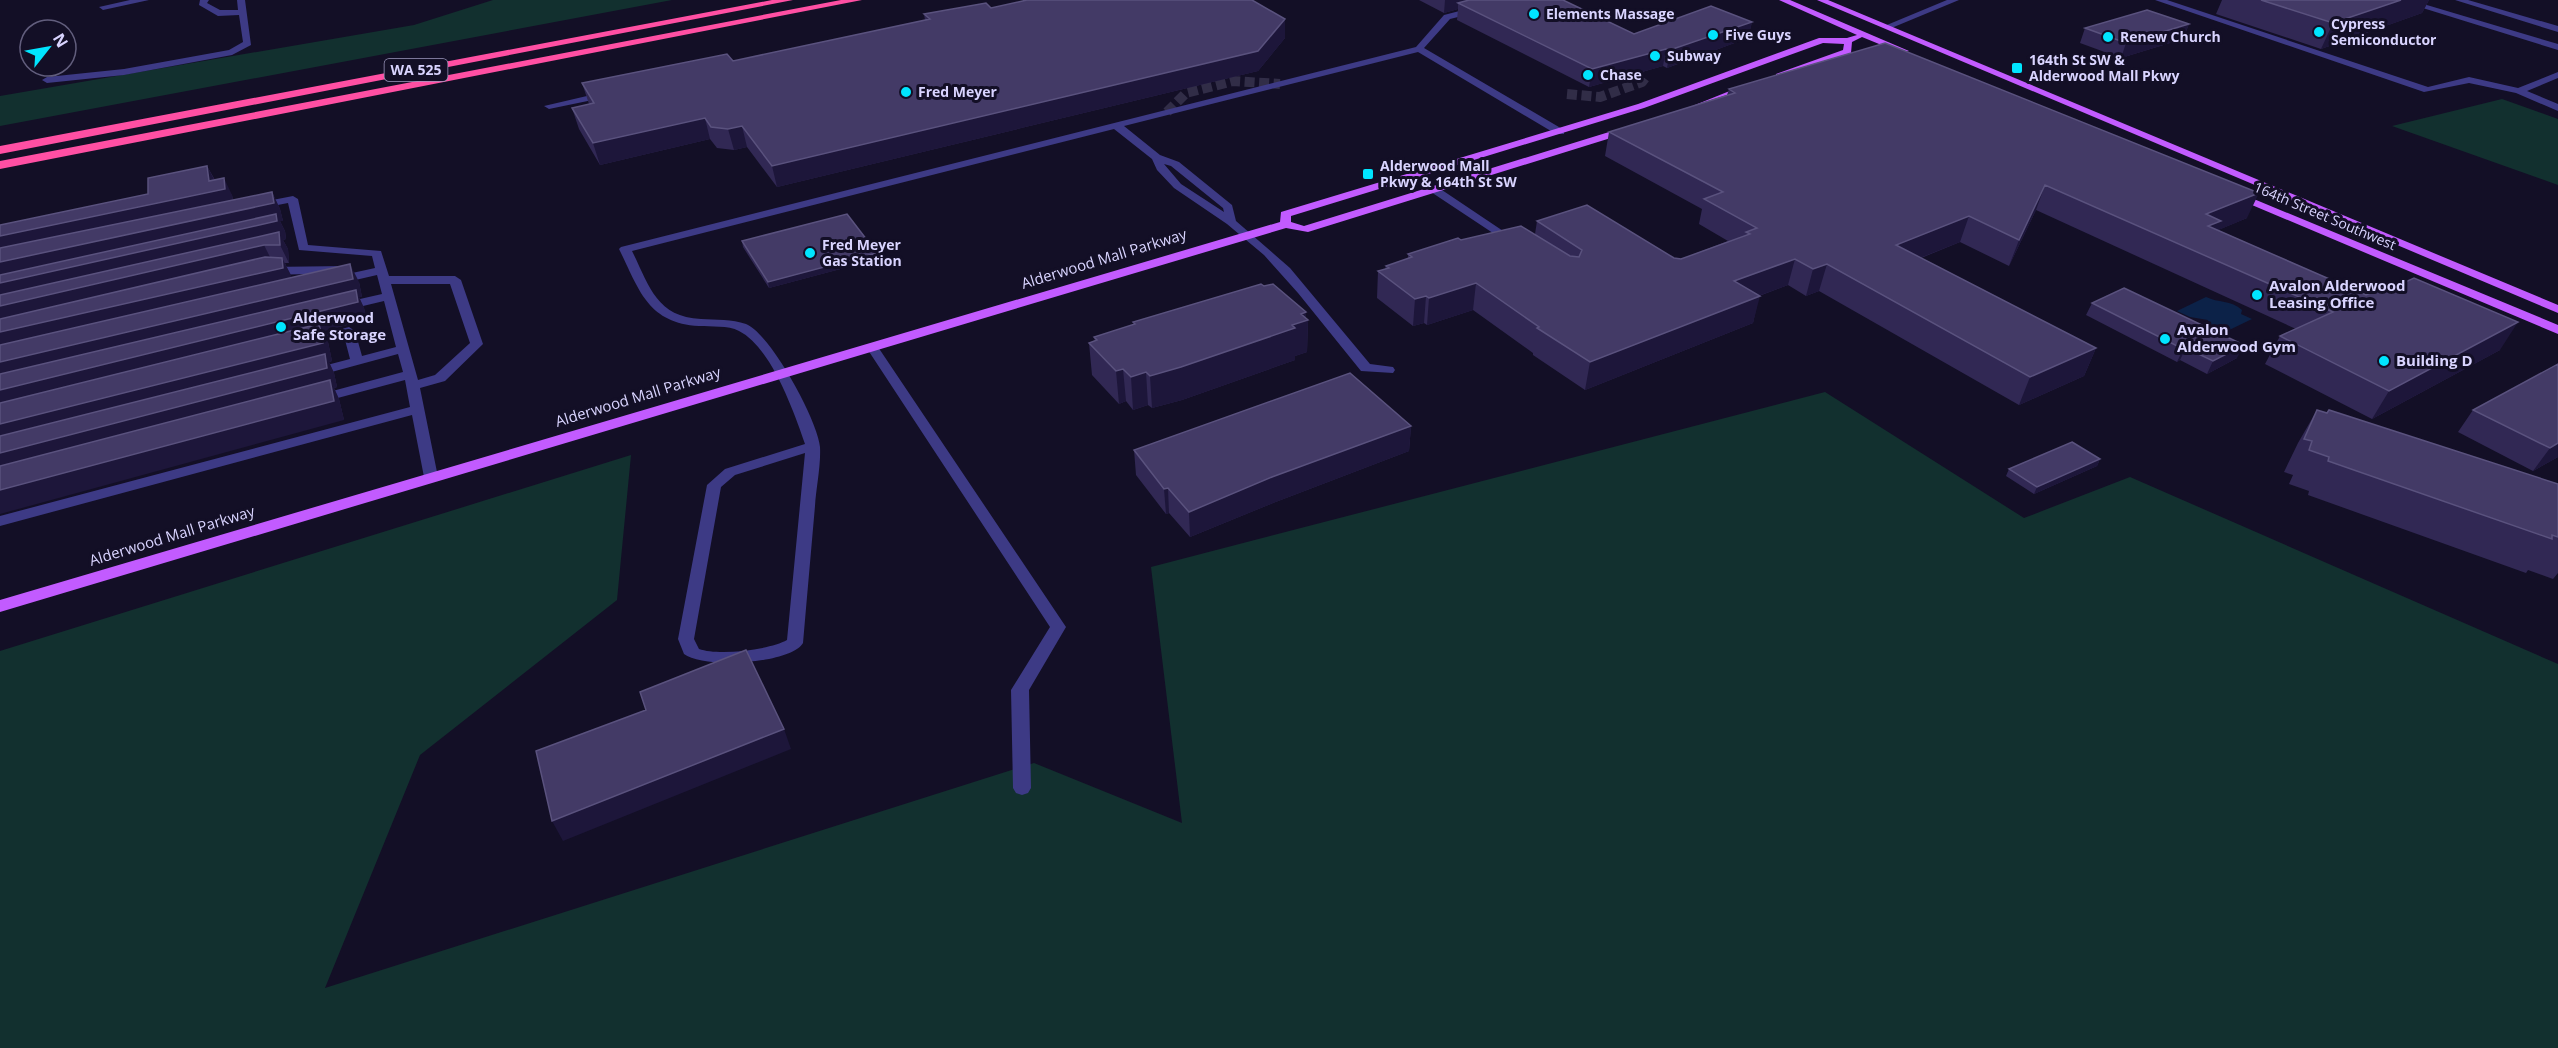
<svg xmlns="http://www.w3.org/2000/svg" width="2558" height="1048" font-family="'Open Sans',sans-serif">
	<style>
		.green { fill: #12302f }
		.water { fill: #0c2248 }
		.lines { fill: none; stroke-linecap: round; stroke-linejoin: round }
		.minor-tunnel { stroke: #312d47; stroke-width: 10; stroke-dasharray: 10 4.5; stroke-linecap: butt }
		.minor { fill: #3d3a85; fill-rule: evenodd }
		.major { fill: #c25bff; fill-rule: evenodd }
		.highway { fill: #ff4fa3; fill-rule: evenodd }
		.wall { fill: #312854 }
		.shaded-wall { fill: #1d163a }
		.building { fill: #433a66; stroke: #5a527e; stroke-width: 1.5 }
		.poi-dot { fill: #00e5ff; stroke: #130f26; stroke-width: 2 }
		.labels { text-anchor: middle; stroke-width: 6; stroke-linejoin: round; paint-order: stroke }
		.far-poi-label { font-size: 14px; font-weight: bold; fill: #d9d4ff; stroke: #130f26; text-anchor: start }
		.shield { fill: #130f26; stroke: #9e99be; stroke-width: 1.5 }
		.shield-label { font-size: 14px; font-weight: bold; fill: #d9d4ff }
		.far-street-label { font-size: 14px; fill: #d9d4ff; stroke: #130f26 }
		.street-label { font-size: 15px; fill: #d9d4ff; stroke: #130f26 }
		.poi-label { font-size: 15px; font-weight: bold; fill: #d9d4ff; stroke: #130f26; text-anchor: start }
	</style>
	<rect width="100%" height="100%" fill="#130f26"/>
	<path class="green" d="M493,0H672L0,126V96L414,25Z
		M2502,99L2558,119V185L2392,126Z
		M1825,392L2024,518L2130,477L2558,664V1048H0V651L631,455L617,600L420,755L325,988L1034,763L1182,823L1151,567Z"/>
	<path class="water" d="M2206,297C2218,303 2231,300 2242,310L2241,314L2252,319L2223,333L2210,327L2208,320L2190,317L2177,311Z"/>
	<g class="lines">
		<path class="minor-tunnel" d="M1567,94L1600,97L1642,82L1645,78L1621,64
			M1167,112L1186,93L1233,81L1280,84"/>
		<path class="minor" d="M130,0H149L103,10L99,7Z
			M200,0H209L207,3L220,10H238L237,0H245L251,45L232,55L124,75L47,83L42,80L47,77L124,69L229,50L243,42L239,15L218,16L199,5Z
			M1947,0H1959L1889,29L1882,27Z
			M2155,0H2167L2428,87L2469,77L2518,88L2558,72V78L2527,91L2558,104V111L2516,93L2469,83L2424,92Z
			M2397,0H2410L2558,44V50Z
			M2455,0H2468L2558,26V32Z
			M1475,7L1479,10L1478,12L1450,19L1424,48L1564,130V134H1556L1418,52L1124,126L1160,155L1179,162L1232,205L1236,221L1290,268L1370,364L1393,367L1395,370L1393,373L1361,371L1298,293L1264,255L1227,224L1174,188L1157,170L1152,159L1114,129L632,251C649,285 656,317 701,319C716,320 732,319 746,324C771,334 818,421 820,447C821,466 816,488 815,506C811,552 807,597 803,643C791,664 703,669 684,654L678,639L707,485L725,469L805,444C794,412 771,347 739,331C728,325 711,327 699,326C647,323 639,289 619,249L621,247L1416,47L1444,15ZM1164,164L1171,166L1223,208L1224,212L1181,184ZM805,453L787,640C769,650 719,656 699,649L694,639L721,487L735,475Z
			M604,92L609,95L607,97L549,109L544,106Z
			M1435,187L1439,188L1521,243L1515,246L1511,245L1431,192L1430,190Z
			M293,196L298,199L308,245L381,251L389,276H455L461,280L483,344L445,381L420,388L438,477L436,480H426L424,477L412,415L0,526V516L410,407L405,380L319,403L312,399L314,396L403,372L398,354L313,377L306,373L308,370L350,359L344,336L307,346L303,345V339L349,327L355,331L362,356L396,347L384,301L342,311L336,307L338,304L382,294L377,275L338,284L332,280L334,277L375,268L372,256L299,250L288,203L257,209L251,206L257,203ZM391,284H450L470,343L435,375L418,380Z
			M346,266L352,270L350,273L268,275L262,271L268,267Z
			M872,343L878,347L1066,627L1029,690L1031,788L1028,793L1022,795L1016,793L1013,788L1011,690L1050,627L866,347Z"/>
		<path class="major" d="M1779,0H1790L1909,51L1901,53L1862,37L1852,42L1851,53L1782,78H1776V74L1843,50L1844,44L1823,43L1644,108L1291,216V222L1304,226L1622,128H1630V132L1308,232L1286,228L0,612V600L1280,222L1281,212L1638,104L1819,38H1847L1857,35Z
			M1817,0H1828L2558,305V313Z
			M1742,86L1750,88L1703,107L1695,105Z
			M2237,192L2558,325V334L2233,197L2232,195Z"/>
		<path class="highway" d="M772,0H793L0,154V146Z
			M841,0H862L0,169V161Z"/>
	</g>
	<path class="wall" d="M1419,0H1563L1634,34L1752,22L1748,38L1667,68L1663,66L1589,87L1457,20L1458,9L1444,13Z
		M2222,0H2429L2422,13L2321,49L2216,14Z
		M991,8L1285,19V38L1258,71L777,187L747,147L734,150L717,148L710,139L600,165L579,129L572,108L589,104L582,83L733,61L925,20L924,14Z
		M2189,24L2183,39L2121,58L2080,43L2085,28Z
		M1729,89L2247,218L2218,230L2366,295L2500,350L2372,419L2265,364L2280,336L2296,329L2036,210L2009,266L1960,242L1921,258L2096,348L2084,376L2019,405L1819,291L1806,296L1788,285L1759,296L1753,323L1585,390L1533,355V353L1473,310L1427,325L1424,323L1413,326L1377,298L1378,271L1385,269L1386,266L1408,259V254L1461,240L1535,234L1537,221L1674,258L1681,259L1728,241L1699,224L1702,209L1605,156L1609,132L1727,95Z
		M207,166L215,180L232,195L233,200L272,192L280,209L283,221H280L285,231L286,239L283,240L288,249L289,263H285L291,277L359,282L362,297H359L364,308L367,320L323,331L328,342L332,361L329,362L334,373L337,387L334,388L339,399L344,420L148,194Z
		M742,241L877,253L878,259L769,288L743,247Z
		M1264,286L1306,312V319L1308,320L1307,352L1295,356V360L1182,400L1152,408L1148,405L1133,410L1126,401L1119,404L1092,375L1089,343L1095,341L1094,337L1134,325L1133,322Z
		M2092,303L2237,358L2207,374L2180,360L2177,362L2086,315Z
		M2558,364V457L2533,471L2458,432L2473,410Z
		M2317,410L2558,484V573L2553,579L2528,570L2526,573L2308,495L2309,491L2289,484L2293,475L2284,472L2298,443Z
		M1411,426L1409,451L1273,503L1190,537L1169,513L1166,514L1136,475L1134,450Z
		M2100,459L2097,466L2034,494L2006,476L2009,469Z"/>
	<path class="shaded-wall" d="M1445,0H1497L1458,3V9L1444,13Z
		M2401,0H2429L2422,13L2321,49L2333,23Z
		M1285,19V38L1258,71L777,187L772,166Z
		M1752,22L1748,38L1667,68L1670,50Z
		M2189,24L2183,39L2121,58L2126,43Z
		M1666,49L1663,66L1589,87L1592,69Z
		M705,118L710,139L600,165L593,143Z
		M742,126L747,147L734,150L728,129Z
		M207,166L216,183L224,178L232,195L234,206L0,256V236L209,181Z
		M2045,185L2036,210L2009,266L2019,240Z
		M272,192L280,209L283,221H280L285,231L286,239L283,240L288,249L289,263L280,245V240L0,304V262Z
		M2259,193L2247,218L2216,231L2209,246L2206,214Z
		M1969,216L1960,242L1887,271L1896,245Z
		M264,245L273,263L0,328V306Z
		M877,253L878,259L769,288L768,282Z
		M282,258L291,275L292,286L0,354V332Z
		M1795,259L1788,285L1728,307L1734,281Z
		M350,264L359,282L362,297H359L364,308L367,320L323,331L328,342L332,361L329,362L334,373L337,387L334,388L339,399L344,420L0,514V362Z
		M1827,264L1819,291L1806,296L1813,269Z
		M1476,283L1473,310L1427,325L1429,298Z
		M1426,296L1424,323L1413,326L1415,299Z
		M1760,296L1753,323L1585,390L1590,362Z
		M1306,312V321L1308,320L1307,352L1295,356V360L1182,400L1152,408L1150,376L1292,325L1301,314Z
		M2518,322L2500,350L2372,419L2389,391Z
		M2244,345L2237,358L2207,374L2213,361Z
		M2096,348L2084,376L2019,405L2030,377Z
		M2186,348L2180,360L2177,362L2183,349Z
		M1123,369L1126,401L1119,404L1116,371Z
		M1146,372L1148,405L1133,410L1131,377Z
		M1411,426L1409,451L1273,503L1190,537L1189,512L1272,477Z
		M2558,443V457L2533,471L2550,448Z
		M2100,459L2097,466L2034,494L2037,487Z
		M1168,488L1169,513L1166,514L1164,489Z
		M784,729L791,749L563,841L552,821Z"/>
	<path class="building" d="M1027,0H1252L1285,19L1258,51L772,166L742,126L728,129L711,127L705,118L593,143L572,108L594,103L582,83L727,54L733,61L930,19L924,14L986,3L991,8Z
		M1469,0H1563L1634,34L1711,6L1752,22L1670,50L1666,49L1592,69L1458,3Z
		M2261,0H2401L2333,23Z
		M2147,10L2189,24L2126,43L2085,28Z
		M1885,43L2259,193L2206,214L2221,221L2208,226L2366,295L2382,288L2388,290L2414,278L2518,322L2389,391L2280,336L2333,312L2045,185L2019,240L1969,216L1896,245L2096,348L2030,377L1827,264L1813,269L1795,259L1734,281L1760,296L1590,362L1537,328L1539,327L1476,283L1429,298L1426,296L1415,299L1378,271L1389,268L1386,266L1412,257L1408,254L1458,238L1461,240L1521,226L1570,256L1579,257L1582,250L1537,221L1587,205L1674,258L1681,259L1750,234L1746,232L1757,228L1704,199L1723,192L1609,132L1735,93L1729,89Z
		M207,166L209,181L224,178L225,189L0,236V225L148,194V178Z
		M272,192L274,203L0,262V248Z
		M276,214L277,221L0,283V275Z
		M847,214L877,253L768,282L742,241Z
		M279,232L280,245H264L0,306V295Z
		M265,257L282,258L283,268L0,332V319Z
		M350,264L353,279L0,362V345Z
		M1261,284L1264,286L1273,284L1306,312L1301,314L1308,320L1292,325L1295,328L1181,367L1150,376L1146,372L1131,377L1123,369L1116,371L1089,343L1097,340L1094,337L1135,324L1133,322Z
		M2124,288L2244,345L2213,361L2186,348L2183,349L2092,303Z
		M356,290L358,302L0,390V374Z
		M319,324L323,343L0,424V403Z
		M325,354L327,368L0,453V436Z
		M2558,364V443L2550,448L2473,410Z
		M1350,373L1411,426L1272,477L1189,512L1168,488L1164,489L1134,450Z
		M330,380L334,401L0,490V466Z
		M2317,410L2327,413L2329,410L2558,484V537L2552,535V539L2328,461L2329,457L2309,450L2312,441L2304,439Z
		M2072,442L2100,459L2037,487L2009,469Z
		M746,650L784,729L552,821L536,751L646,710L640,692Z"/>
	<g class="poi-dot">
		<circle cx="1534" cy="14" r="6"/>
		<circle cx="2319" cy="32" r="6"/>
		<circle cx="1713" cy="35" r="6"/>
		<circle cx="2108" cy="37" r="6"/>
		<circle cx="1655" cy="56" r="6"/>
		<rect x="2011" y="62" width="12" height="12" rx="3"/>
		<circle cx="1588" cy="75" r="6"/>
		<circle cx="906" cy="92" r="6"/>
		<rect x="1362" y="168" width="12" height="12" rx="3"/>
		<circle cx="810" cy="253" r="6"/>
		<circle cx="2257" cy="295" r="6"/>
		<circle cx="281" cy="327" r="6"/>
		<circle cx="2165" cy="339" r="6"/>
		<circle cx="2384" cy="361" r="6"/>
	</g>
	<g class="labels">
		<g class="far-poi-label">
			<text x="1546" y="19">Elements Massage</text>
			<text x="2331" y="29">Cypress<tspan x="2331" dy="16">Semiconductor</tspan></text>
			<text x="1725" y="40">Five Guys</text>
			<text x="2120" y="42">Renew Church</text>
			<text x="1667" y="61">Subway</text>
			<text x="2029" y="65">164th St SW &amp;<tspan x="2029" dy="16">Alderwood Mall Pkwy</tspan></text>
			<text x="1600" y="80">Chase</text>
			<text x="918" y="97">Fred Meyer</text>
			<text x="1380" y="171">Alderwood Mall<tspan x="1380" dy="16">Pkwy &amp; 164th St SW</tspan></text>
			<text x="822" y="250">Fred Meyer<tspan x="822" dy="16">Gas Station</tspan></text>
		</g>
		<rect class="shield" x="384.5" y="59" width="63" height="22" rx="4.5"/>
		<g class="shield-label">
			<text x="416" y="75">WA 525</text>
		</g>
		<g class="far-street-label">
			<text transform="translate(2325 216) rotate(23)" y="5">164th Street Southwest</text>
		</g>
		<g class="street-label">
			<text transform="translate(1104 259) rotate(-17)" y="5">Alderwood Mall Parkway</text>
			<text transform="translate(638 397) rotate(-17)" y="5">Alderwood Mall Parkway</text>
			<text transform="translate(172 536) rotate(-17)" y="5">Alderwood Mall Parkway</text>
		</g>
		<g class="poi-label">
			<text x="2269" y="291">Avalon Alderwood<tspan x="2269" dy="17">Leasing Office</tspan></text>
			<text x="293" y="323">Alderwood<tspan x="293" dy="17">Safe Storage</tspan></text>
			<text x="2177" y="335">Avalon<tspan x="2177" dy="17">Alderwood Gym</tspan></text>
			<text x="2396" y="366">Building D</text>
		</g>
	</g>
	<g transform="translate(48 48) rotate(59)"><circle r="28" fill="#130f26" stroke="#625e7d" stroke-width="1.5"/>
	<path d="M0-4.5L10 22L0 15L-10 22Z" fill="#00e5ff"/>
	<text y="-9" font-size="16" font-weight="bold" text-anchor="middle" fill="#d9d4ff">N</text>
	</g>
</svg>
